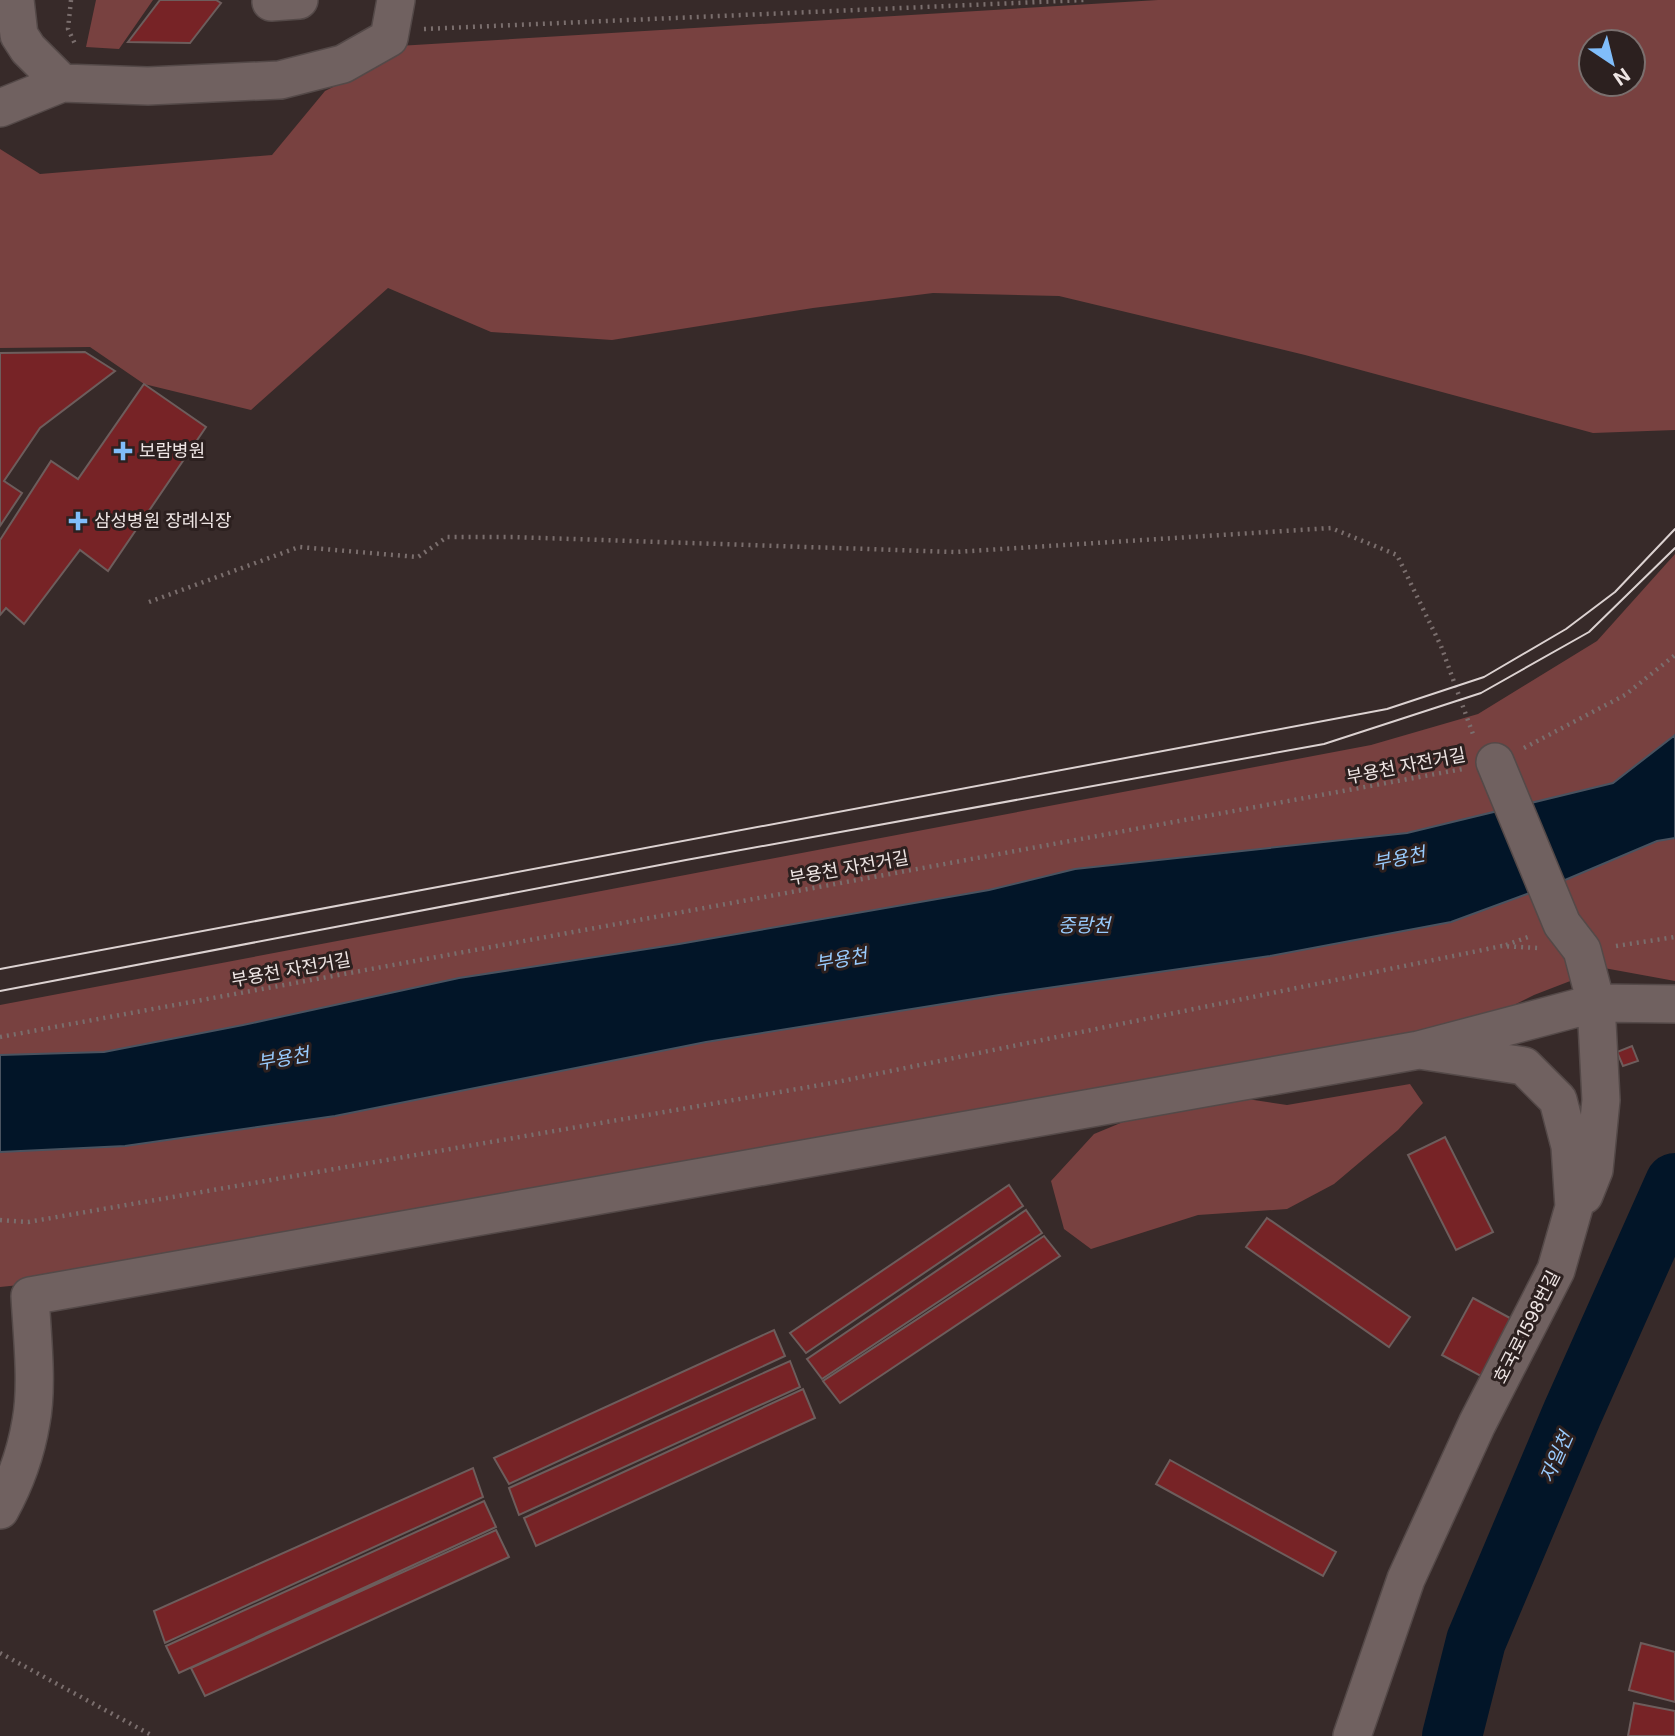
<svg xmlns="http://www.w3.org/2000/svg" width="1675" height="1736" font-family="Inter,'Noto Sans KR',sans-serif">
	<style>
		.green { fill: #784140; fill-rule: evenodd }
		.water { fill: #021528; stroke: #495360; stroke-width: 2 }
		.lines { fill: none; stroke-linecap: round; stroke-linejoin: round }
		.river { stroke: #021528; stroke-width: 60 }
		.building { fill: #772326; stroke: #6d5d5c; stroke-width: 2 }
		.street-casing { stroke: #544948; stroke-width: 40 }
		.path { stroke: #7a6e6d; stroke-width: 4.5; stroke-dasharray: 2 5; stroke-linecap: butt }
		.street { stroke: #706160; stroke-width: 37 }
		.tram { stroke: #dcd2d1; stroke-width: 2 }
		.poi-dot { fill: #80bdfa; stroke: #2c201f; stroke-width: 2.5 }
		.labels { text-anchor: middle; stroke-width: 6; stroke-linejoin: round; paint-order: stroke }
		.poi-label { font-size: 18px; fill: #eee5e4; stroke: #2c201f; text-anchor: start }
		.street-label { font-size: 18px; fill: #eee5e4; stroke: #2c201f }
		.water-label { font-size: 19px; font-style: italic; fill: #99cbfd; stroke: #2c201f }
	</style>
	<rect width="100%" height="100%" fill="#372a29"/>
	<path class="green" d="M96,0H153L119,49L86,47Z
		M1158,0H1675V430L1593,433L1305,355L1059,296L933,293L813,308L612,340L491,332L388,288L251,410L144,384L90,347L0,348V149L40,174L272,155L325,91L359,74L398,46ZM1591,42H1633V84H1591Z
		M1675,554V981L1604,968L1534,995L1488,1018L1405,1041L49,1282L0,1287V1005L1371,745L1478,714L1597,641Z
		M1410,1084L1423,1103L1398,1130L1334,1184L1287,1209L1198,1215L1091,1249L1064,1229L1051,1181L1094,1134L1135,1117L1241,1098L1287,1105Z"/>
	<path class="water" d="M1675,735V838L1657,841L1565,880L1451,922L1270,956L999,995L706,1042L335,1116L125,1146L0,1152V1055L104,1052L243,1025L459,978L679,944L989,890L1075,869L1407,833L1613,783Z"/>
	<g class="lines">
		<path class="river" d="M1452,1736L1476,1641L1572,1414L1675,1183"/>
	</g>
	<path class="building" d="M160,0H216L221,3L190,43L128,42Z
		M85,352L115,371L40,428L4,481L22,493L0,526V353Z
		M144,384L206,427L108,571L80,550L24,624L6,608L0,615V540L51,461L78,479Z
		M1632,1046L1638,1061L1623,1066L1617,1052Z
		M1445,1137L1493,1232L1456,1250L1408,1155Z
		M1009,1185L1023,1206L806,1353L790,1333Z
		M1026,1210L1042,1233L822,1379L807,1359Z
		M1267,1218L1410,1317L1389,1347L1246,1247Z
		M1044,1236L1060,1256L840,1403L823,1381Z
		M1473,1298L1521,1324L1490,1381L1442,1355Z
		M774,1330L785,1356L509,1484L494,1458Z
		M790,1361L800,1387L519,1515L509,1488Z
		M803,1389L815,1418L536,1546L524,1518Z
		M1170,1460L1336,1552L1323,1576L1156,1484Z
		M473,1468L483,1497L165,1643L154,1611Z
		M484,1501L496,1527L179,1673L166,1646Z
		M496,1530L509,1557L205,1696L191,1668Z
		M1641,1643L1675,1652V1702L1629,1690Z
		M1634,1703L1675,1711V1736H1628Z"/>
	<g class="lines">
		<defs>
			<path id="street" d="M15,0L19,35L28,49L62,83
				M271,2L299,0
				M0,108L62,83L148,86L280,80L343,64L389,38L396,0
				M1495,762L1562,924L1582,950L1596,1003L1601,1100L1594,1170L1584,1195
				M0,1510C15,1483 26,1452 31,1422C38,1386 32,1334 30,1296L1419,1050
				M1352,1736L1406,1579L1477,1424L1556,1270L1574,1207L1570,1146L1558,1100L1524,1066L1419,1050L1596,1003L1675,1004"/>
		</defs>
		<use href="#street" class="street-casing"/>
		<path class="path" d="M71,0L68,29L76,46
			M424,29L1084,0
			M149,602L299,547L418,557L447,537H513L955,552L1331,528L1397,555L1441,646L1474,737
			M1524,748L1625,695L1675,655
			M1506,945L1531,936
			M1616,946L1675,937
			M0,1037L1463,769
			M0,1220L28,1222L832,1083L1502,946L1538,948
			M0,1653L153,1736"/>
		<use href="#street" class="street"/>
		<path class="tram" d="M0,969L1387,709L1484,677L1566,629L1615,592L1675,529
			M0,991L686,860L1324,744L1481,693L1589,632L1675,548"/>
	</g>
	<g class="poi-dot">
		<path d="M119.5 440.5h7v7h7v7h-7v7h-7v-7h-7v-7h7z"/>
		<path d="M74.5 510.5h7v7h7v7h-7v7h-7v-7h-7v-7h7z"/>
	</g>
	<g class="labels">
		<g class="poi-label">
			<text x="139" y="457">보람병원</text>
			<text x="94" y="527">삼성병원 장례식장</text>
		</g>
		<g class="street-label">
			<text transform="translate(1406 766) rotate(-11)" y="6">부용천 자전거길</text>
			<text transform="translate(849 868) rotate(-10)" y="6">부용천 자전거길</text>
			<text transform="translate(291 970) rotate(-10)" y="6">부용천 자전거길</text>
			<text transform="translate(1527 1327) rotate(-63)" y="6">호국로1598번길</text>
		</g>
		<g class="water-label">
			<text transform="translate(1399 858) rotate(-11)" y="7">부용천</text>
			<text x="1084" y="932">중랑천</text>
			<text transform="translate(841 959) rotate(-10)" y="7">부용천</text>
			<text transform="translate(283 1058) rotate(-10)" y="7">부용천</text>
			<text transform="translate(1556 1457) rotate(-66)" y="7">자일천</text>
		</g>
	</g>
	<g transform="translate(1612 63) rotate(145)"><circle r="33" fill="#2c201f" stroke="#7a6f6e" stroke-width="2"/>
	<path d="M0-5L12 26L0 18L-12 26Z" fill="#80bdfa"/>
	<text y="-10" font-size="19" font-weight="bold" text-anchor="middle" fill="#eee5e4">N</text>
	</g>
</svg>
